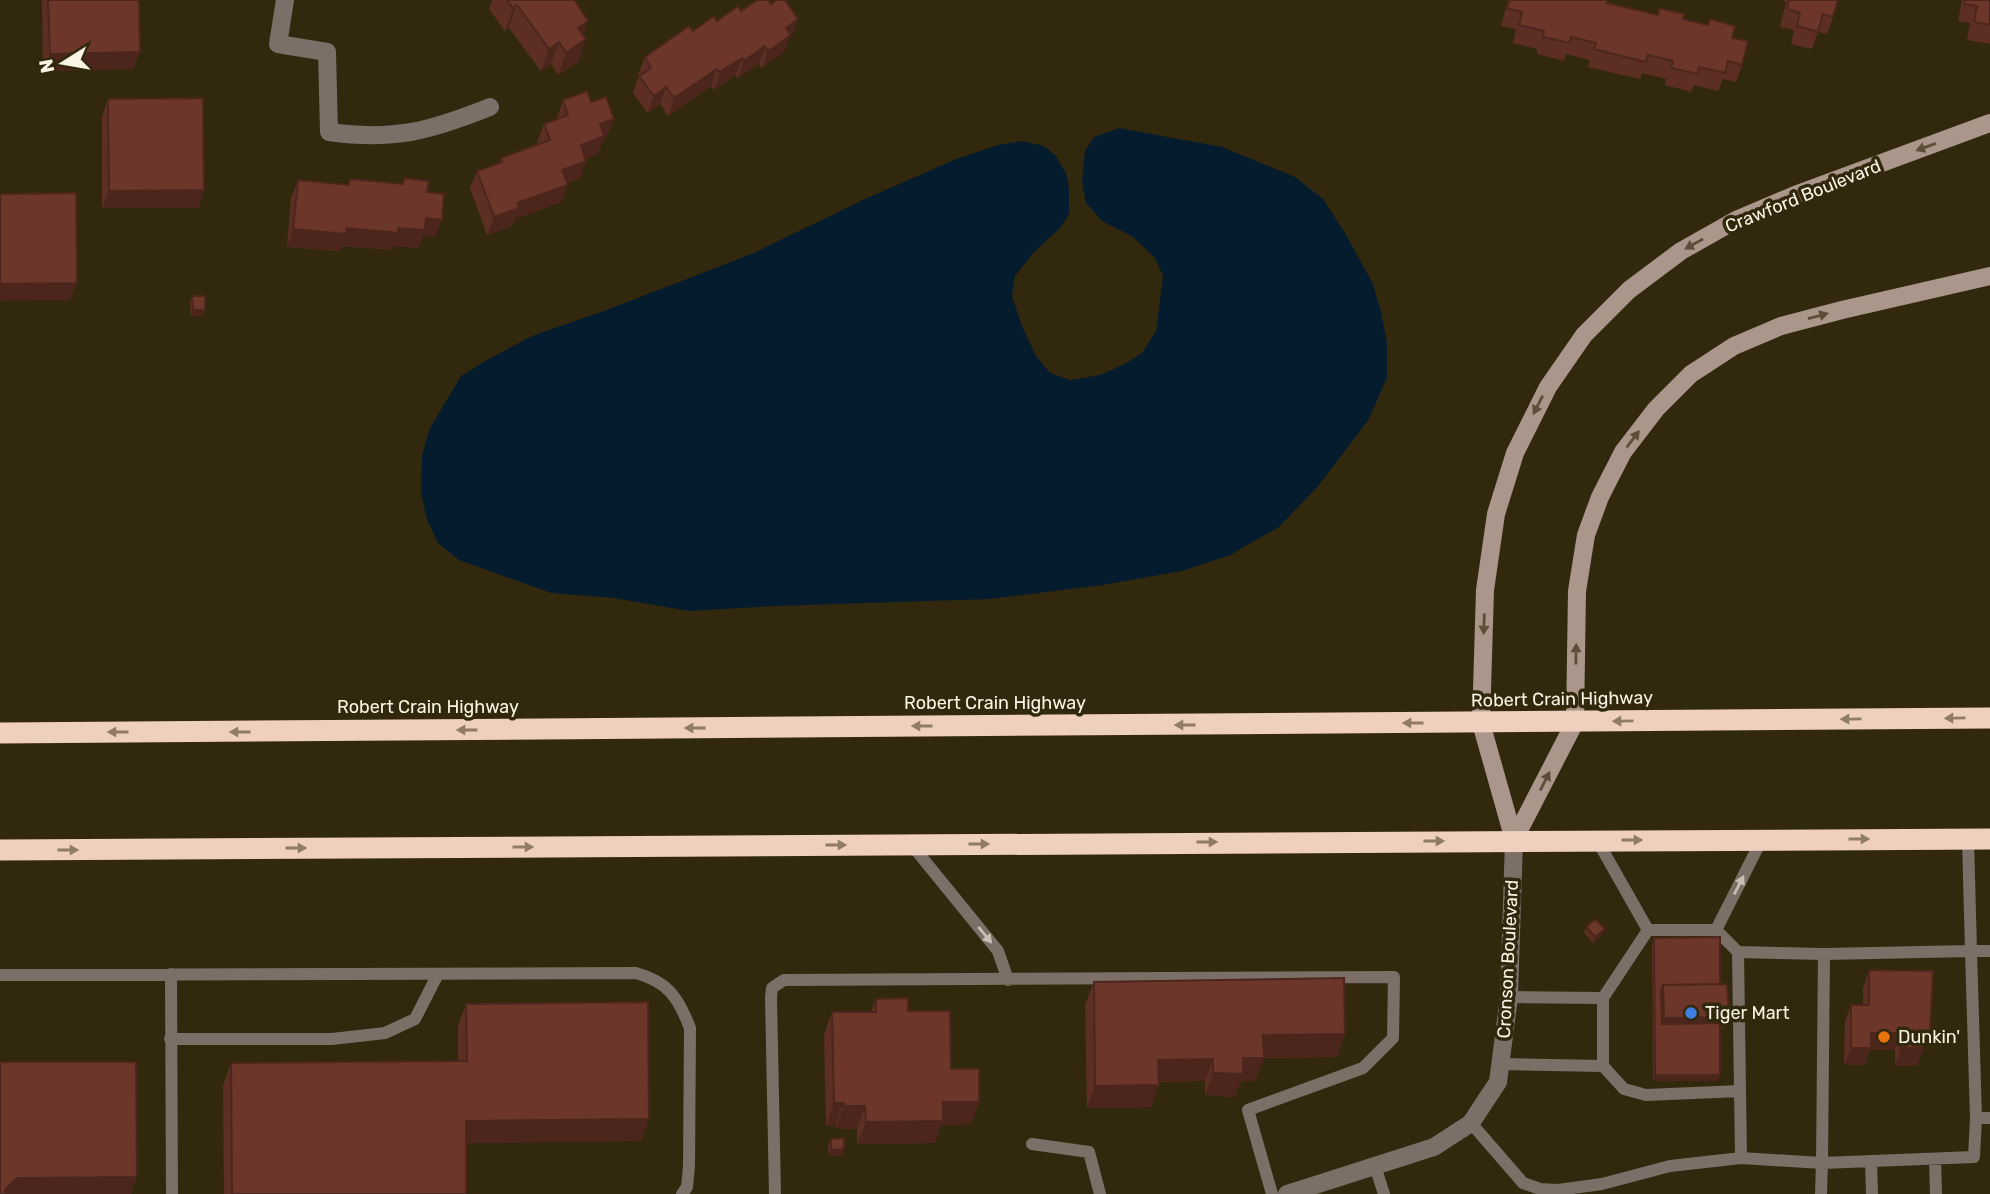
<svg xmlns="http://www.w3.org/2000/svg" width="1990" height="1194" font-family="Rubik,sans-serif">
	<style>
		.water { fill: #051c2f }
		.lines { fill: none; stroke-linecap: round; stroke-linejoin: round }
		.lane { stroke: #7b6f67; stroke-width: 12 }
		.street { stroke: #7b6f67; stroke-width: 18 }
		.secondary { stroke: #aa968a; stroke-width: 18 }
		.highway { stroke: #efcfbd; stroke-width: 21 }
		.wall { fill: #5d2f24 }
		.shaded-wall { fill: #4c261d }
		.building { fill: #6c372a; stroke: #4c261d; stroke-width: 2 }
		.oneway { fill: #5c4e39 }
		.oneway2 { fill: #907c66 }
		.oneway3 { fill: #c7bfb3 }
		.shop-dot { fill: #3f7fe0; stroke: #32280e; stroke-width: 2.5 }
		.food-dot { fill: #e8710a; stroke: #32280e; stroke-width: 2.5 }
		.labels { text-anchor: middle; stroke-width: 7; stroke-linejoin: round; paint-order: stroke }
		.street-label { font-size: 18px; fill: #faf4e5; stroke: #32280e }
		.poi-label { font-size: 18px; fill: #faf4e5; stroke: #32280e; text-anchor: start }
	</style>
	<rect width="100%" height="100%" fill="#32280e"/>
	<path class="water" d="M1119,128L1222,147L1295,177L1323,199L1345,233L1373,284L1381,312L1387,343V377L1369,419L1319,485L1279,527L1230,555L1182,571L1102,585L989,599L775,606L689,611L614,598L551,593L459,560L438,543L427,520L421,492L422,455L430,428L461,376L487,360L532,336L604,311L754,253L865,199L954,160L998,145L1022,141L1044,146L1055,155L1066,173L1069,188V214L1060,228L1034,252L1015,276L1012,296L1022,326L1036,356L1050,373L1070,380L1100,375L1125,364L1142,353L1156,331L1163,276L1155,258L1133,237L1102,221L1086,203L1082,181L1085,151L1094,137Z"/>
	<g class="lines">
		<path class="lane" d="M1597,840L1648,930
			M911,844L998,951L1008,980
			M1716,930L1762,839
			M1738,952L1741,1158
			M171,974L172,1194
			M0,975L636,973C668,982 678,997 690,1028L689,1166L687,1187L682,1194
			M1509,997L1603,998L1648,930H1716L1738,952L1824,954
			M1603,998V1066
			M170,1039H332L385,1033L415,1019L438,974
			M1500,1064L1603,1066L1624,1089L1646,1095L1740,1091
			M1976,1118H1990
			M1471,1123L1523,1183L1540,1189L1558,1190L1602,1184L1670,1166L1741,1158L1822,1163L1824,954L1971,951L1968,839
			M1032,1144L1089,1152L1100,1194
			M1935,1159L1936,1194
			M1871,1161L1872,1194
			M1375,1166L1384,1194
			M775,1194L771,998L772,988L784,980L1394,977L1393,1038L1363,1068L1248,1110L1272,1194
			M1821,1194L1822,1163L1974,1157L1976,1118L1971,951H1990"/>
		<path class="street" d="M285,0L278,44L327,52L329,132C394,141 430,131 490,107
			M1287,1194L1434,1147L1471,1123L1486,1100L1498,1082L1509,997L1514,840"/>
		<path class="secondary" d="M1514,840L1481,723L1485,590L1496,514L1515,453L1548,387L1584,335L1629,290L1681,251L1736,220L1795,195L1990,123
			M1514,840L1575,722L1577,591L1586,535L1600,497L1623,452L1656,409L1691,374L1734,346L1781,326L1842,310L1990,276"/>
		<path class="highway" d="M0,733L1990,718
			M0,850L1990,839"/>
	</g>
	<path class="wall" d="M42,0H139L133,69L43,71Z
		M491,0H574L588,21L583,35L586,39L578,62L558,75L551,64L541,71L509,28L505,31L489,9L492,2Z
		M1508,0H1607V3L1657,15L1659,8L1683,19L1708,25L1710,19L1732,38L1742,65L1736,82L1723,79L1718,91L1694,85L1691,92L1665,85L1666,79L1642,73L1640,79L1588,67L1590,60L1566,54L1564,61L1537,54V49L1513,43L1516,29L1501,26Z
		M1782,0H1838L1833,17L1827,34L1818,32L1812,49L1791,44L1794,30L1780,27L1786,2Z
		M1962,0H1990V44L1967,40L1970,23L1958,21Z
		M771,4L798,19L792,36L789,38L784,52L762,68L759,64L738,78L735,75L714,90L711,86L668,116L660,104L647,113L633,93L639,76L638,74L645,57L693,31L741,11Z
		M108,99L204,190L198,208H102V117Z
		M563,100L591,102L614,119L607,136L604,138L598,154L586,158L580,178L567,183L568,185L561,202L515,219L513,225L487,235L470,188L477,171L499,163L501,158L538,144L537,142L544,124L557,119V118Z
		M404,178L427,192L435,237L423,236L419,248L393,246L392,250L342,246L340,251L287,247L291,198L298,180L347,185L350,179L402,184Z
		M192,296L205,310L203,316H191L190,302Z
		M1586,927L1602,935L1593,943L1584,933Z
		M1654,938L1720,984L1724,1029H1720V1075L1718,1081H1653L1652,944Z
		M1869,970L1924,1050H1922L1917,1066H1895V1050H1870L1865,1065H1844L1845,1022L1851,1005H1863V988Z
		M1094,982L1345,1034L1337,1057L1264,1058L1255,1081H1241L1235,1097L1205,1095V1081L1159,1082L1151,1107L1087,1108L1085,1005Z
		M876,999L908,1011L951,1069L979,1102L971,1124L941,1125L935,1143L857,1144V1129H836V1125L826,1126L824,1035L832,1012H871Z
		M466,1004L649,1119L641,1141L466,1143V1194H224L223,1086L231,1063L458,1061V1026Z
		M831,1139L844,1149L842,1155L829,1156L828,1145Z"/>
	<path class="shaded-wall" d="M517,5L509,28L505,31L513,8Z
		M798,19L792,36L789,38L784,52L762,68L768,51L786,28Z
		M588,21L580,43L586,39L578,62L558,75L566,53L578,28Z
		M559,42L551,64L541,71L549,49Z
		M765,46L759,64L738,78L744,61Z
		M140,52L133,69L43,71L50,54Z
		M742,58L735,75L714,90L720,72Z
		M717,69L711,86L668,116L674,98Z
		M666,87L660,104L647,113L654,96Z
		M614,119L607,136L604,138L598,154L575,162L581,145L600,124Z
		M586,161L580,178L556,187L562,170Z
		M568,185L561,202L515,219L513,225L487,235L494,217L517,203Z
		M204,190L198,208H102L109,191Z
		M426,218L442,220L435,237L423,236L419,248L393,246L392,250L342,246L340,251L287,247L293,229L347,228Z
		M77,283L70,300L0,301V284Z
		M193,310H205L203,316H191Z
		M1605,929L1602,935L1593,943L1595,937Z
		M1729,1017L1724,1029L1659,1030L1664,1018Z
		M1871,1033H1901L1895,1050H1870L1865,1065H1844L1851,1048Z
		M1923,1033H1930L1917,1066H1895L1901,1048Z
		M1345,1034L1337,1057L1255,1058L1263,1035Z
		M1243,1058H1264L1255,1081H1241L1235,1097L1205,1095L1213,1073Z
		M1213,1059L1205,1081L1150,1082L1158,1060Z
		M1655,1075H1720L1718,1081H1653Z
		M1159,1085L1151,1107L1087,1108L1095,1086Z
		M943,1102H979L971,1124L941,1125L935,1143L857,1144L866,1122Z
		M834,1103H844L836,1125L826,1126Z
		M844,1106H865L857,1129H836Z
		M649,1119L641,1141L457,1143L466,1121Z
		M844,1149L842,1155L829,1156L831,1150Z
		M137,1177L131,1194H3L5,1190L17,1178Z"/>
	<path class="building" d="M48,0H139L140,52L50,54Z
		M507,0H574L588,21L578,28L586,39L566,53L559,42L549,49L517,5L513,8Z
		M757,0H768L771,4L776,0H785L798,19L786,28L791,35L768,51L765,46L744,61L742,58L720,72L717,69L674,98L666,87L654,96L639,76L651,68L645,57L689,26L693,31L714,16L717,21L738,6L741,11Z
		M1510,0H1607V3L1658,15L1659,8L1684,14L1683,19L1708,25L1710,19L1735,26L1732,38L1748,41L1742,65L1728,61L1725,73L1699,67L1698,74L1671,68L1673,61L1648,55L1646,62L1594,49L1596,43L1571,37L1570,43L1543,37L1544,31L1519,25L1522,12L1507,8Z
		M1789,0H1838L1833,17L1823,14L1818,32L1797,26L1800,13L1787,9Z
		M1965,0H1990V25L1974,22L1977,6L1964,4Z
		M587,91L591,102L606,97L614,119L600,124L604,136L581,145L586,161L562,170L568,185L517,203L519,208L494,217L477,171L502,162L501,158L550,140L544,124L568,115L563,100Z
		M203,98L204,190L109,191L108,99Z
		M404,178L429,181L427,192L444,194L442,220L426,218L425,230L398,228V233L347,228L346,234L293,229L298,180L349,185L350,179L403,184Z
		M76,193L77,283L0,284V194Z
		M192,296H205V310H193Z
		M1595,919L1605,929L1595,937L1586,927Z
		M1720,937V984L1663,985L1661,991L1662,1024L1720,1023V1075H1655L1654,938Z
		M1869,970L1933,971L1930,1033H1923V1048H1901V1033H1871V1048H1851V1005H1869Z
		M1344,978L1345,1034L1263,1035L1264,1058H1243V1074L1213,1073V1059L1158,1060L1159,1085L1095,1086L1094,982Z
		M1727,984L1729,1017L1664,1018L1663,985Z
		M908,998V1011H950L951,1069H979V1102H943V1121L866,1122L865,1106H844V1103H834L832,1012H876V999Z
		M648,1002L649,1119L466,1121V1194H232L231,1063L467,1061L466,1004Z
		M0,1062H136L137,1177L17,1178L5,1190V1194H0Z
		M844,1138V1149L831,1150V1139Z"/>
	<defs><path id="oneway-solid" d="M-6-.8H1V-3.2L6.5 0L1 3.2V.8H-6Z" transform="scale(1.75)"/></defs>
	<g class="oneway">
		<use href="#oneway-solid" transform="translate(1926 147) rotate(160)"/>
		<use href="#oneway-solid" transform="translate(1694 244) rotate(151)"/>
		<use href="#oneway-solid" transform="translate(1818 316) rotate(-15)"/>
		<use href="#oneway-solid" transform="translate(1538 405) rotate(117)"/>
		<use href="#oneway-solid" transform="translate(1633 439) rotate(-53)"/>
		<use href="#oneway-solid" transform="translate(1484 624) rotate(92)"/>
		<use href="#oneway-solid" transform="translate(1576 654) rotate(-89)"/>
		<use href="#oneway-solid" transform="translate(1545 781) rotate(-63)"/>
	</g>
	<g class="oneway2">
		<use href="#oneway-solid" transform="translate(1955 718) rotate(179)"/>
		<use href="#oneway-solid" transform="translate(1851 719) rotate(179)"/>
		<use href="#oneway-solid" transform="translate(1623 721) rotate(179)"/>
		<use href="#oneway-solid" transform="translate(1413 723) rotate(180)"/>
		<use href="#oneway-solid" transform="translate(1185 725) rotate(180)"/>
		<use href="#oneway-solid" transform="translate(922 726) rotate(180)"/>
		<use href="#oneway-solid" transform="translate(695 728) rotate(180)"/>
		<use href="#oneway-solid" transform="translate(467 730) rotate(180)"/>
		<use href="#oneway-solid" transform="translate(118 732) rotate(180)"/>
		<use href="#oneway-solid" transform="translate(240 732) rotate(180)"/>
		<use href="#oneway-solid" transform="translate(1859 839)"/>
		<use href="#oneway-solid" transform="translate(1632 840)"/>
		<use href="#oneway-solid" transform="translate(1434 841)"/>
		<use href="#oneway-solid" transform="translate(1207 842)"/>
		<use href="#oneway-solid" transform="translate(979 844)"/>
		<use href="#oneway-solid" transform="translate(836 845)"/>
		<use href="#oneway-solid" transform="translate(523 847)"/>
		<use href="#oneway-solid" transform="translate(296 848)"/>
		<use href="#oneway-solid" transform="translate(68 850)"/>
	</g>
	<g class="oneway3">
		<use href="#oneway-solid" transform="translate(1739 885) rotate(-63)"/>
		<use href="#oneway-solid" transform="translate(985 935) rotate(51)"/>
	</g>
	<circle class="shop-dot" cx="1691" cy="1013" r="7"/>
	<circle class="food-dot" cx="1884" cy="1037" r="7"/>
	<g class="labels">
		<g class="street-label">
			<text transform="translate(1803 196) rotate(-22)" y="6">Crawford Boulevard</text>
			<text transform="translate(1562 699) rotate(-1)" y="6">Robert Crain Highway</text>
			<text x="995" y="709">Robert Crain Highway</text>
			<text x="428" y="713">Robert Crain Highway</text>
			<text transform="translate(1508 959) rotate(-87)" y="6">Cronson Boulevard</text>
		</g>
		<g class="poi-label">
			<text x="1705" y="1019">Tiger Mart</text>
			<text x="1898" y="1043">Dunkin'</text>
		</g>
	</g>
	<g transform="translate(63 63) rotate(259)" stroke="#32280e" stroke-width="5" paint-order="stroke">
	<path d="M0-5L12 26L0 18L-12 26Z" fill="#faf4e5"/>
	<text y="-10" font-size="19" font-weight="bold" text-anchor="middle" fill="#faf4e5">N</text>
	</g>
</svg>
